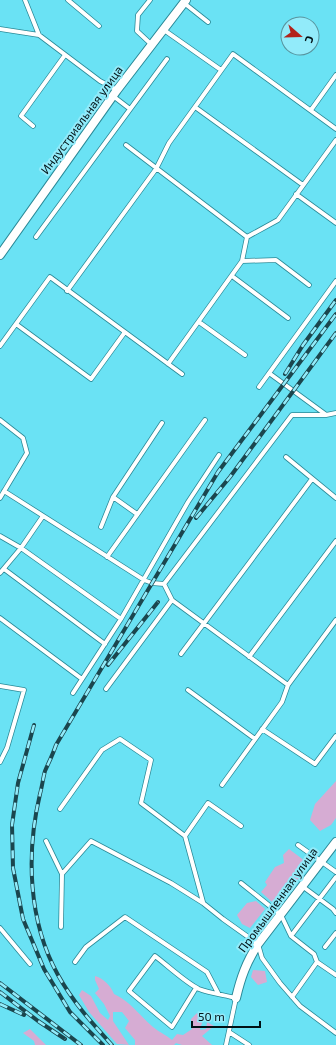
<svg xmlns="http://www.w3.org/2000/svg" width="336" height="1045" font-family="'Exo 2',sans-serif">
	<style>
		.green { fill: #d6acd3 }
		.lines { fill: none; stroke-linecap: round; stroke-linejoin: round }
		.lane-casing { stroke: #2a8997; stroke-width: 5.5 }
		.street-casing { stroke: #2a8997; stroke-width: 10 }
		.lane { stroke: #fff; stroke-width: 4 }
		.street { stroke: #fff; stroke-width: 8 }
		.rail-casing { stroke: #1b464e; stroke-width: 4 }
		.rail { stroke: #92ebfa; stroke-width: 2.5; stroke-dasharray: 8; stroke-linecap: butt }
		.labels { text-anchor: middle; stroke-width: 4; stroke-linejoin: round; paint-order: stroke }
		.street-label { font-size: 12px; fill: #001115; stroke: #92ebfa }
	</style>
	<rect width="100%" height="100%" fill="#6ae2f4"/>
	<path class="green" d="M336,781V818L331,825L320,831L310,820L315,804Z
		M289,849L309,864L299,879L287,884L272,902L261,892L267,885L265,882L275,867L284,863L283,855Z
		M256,901L265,909L250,928L242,924L237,915L247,903Z
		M253,970L265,971L267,982L258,985L251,977Z
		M95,976C103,978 111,986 114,994C130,1001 140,1016 153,1027C159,1032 166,1035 172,1040L177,1034L183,1035L192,1029L191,1019L197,1013L203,1019L200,1030L206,1029L207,1022L214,1026L202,1036L212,1045H182L176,1043L174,1045H135V1040L125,1028L129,1021L122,1012H113V1021L129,1045L117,1044L89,1012L79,995L82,990L91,996L100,1013L108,1020L110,1016L104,1004L95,993L99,989L95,980Z
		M30,1029L46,1045H35L34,1041L23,1033Z"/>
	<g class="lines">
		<defs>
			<path id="lane" d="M25,0L39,35
				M68,0L99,26
				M150,0L138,15L137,31L152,45
				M184,3L208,22
				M0,29L39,35L100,81L117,90
				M164,30L221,70
				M113,96L130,109
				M195,107L303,185
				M311,110L336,75
				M33,126L21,116L65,55
				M126,145L247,237L278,220L336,140
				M296,194L336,223
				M36,237L167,59
				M242,261L276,260L309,285
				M232,276L288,318
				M67,291L156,169L169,143L233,54L336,129
				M199,322L245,355
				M16,324L91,379L125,332
				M0,346L50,277L182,374
				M168,364L242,261L247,237
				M269,373L325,414
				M259,387L336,281
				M0,420L23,438L27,453L0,498
				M286,457L336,498
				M4,491L144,580L152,583L164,584
				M113,497L137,514
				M101,527L113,497L162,423
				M0,536L21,548L121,619
				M107,557L205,420
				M4,569L105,644
				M0,573L21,548L43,516
				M0,618L82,679
				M181,654L312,479
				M249,657L336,541
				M288,685L172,600L164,584L292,415H326L336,413
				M0,686L24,690L7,748L0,762
				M106,689L172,600
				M188,690L255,739
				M73,693L121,619L188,502L219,455
				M262,729L315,764L336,736
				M222,785L282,702L288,685L336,620
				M60,809L102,750L120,739L151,760L141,803L185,836L203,902
				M185,836L208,803L241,826
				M46,841L62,874L61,927
				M298,845L336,872
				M62,874L91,841L171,883L203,903L223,919L258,944L262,958L280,983L300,1006L336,1033
				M241,883L281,915L291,936L314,954L317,962L336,975
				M302,886L333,909L336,913
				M0,928L30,964
				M291,936L336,877
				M325,947L336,933
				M75,962L86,947L125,917L207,972L218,993
				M196,988L172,1027L129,991L155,956C167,965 186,983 199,989C209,993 224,995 236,998L226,1045
				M292,997L317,962
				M229,1032L249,1045"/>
			<path id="street" d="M0,255L117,90L186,0
				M236,998C241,977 246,963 258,944L336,842"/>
		</defs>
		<use href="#lane" class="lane-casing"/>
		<use href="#street" class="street-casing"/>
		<use href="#lane" class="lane"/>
		<use href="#street" class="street"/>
		<defs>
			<path id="rail" d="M285,374L303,345L336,300
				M196,518L230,477L336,333
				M108,665L158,602
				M34,725L18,783L12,825L13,868L23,919L44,969L70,1012L103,1045
				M0,983L81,1045
				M0,992L38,1021L65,1039
				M0,1004L24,1015
				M112,1045C91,1022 73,1002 58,975C28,921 26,853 40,794C42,787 43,778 45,771C49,762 53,754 56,745L218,472L336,314"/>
		</defs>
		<use href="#rail" class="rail-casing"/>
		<use href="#rail" class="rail"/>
	</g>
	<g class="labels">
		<g class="street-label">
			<text transform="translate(82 120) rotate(-54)" y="4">Индустриальная улица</text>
			<text transform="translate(278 900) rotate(-54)" y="4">Промышленная улица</text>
		</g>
	</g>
	<g transform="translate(300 36) rotate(110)"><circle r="19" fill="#92ebfa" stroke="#58949e"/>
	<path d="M0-3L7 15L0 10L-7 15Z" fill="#b2231b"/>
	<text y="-6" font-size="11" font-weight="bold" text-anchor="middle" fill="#001115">С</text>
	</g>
	<path d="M192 1021v6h68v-6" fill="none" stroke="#001115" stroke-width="2"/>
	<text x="198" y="1021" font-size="12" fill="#001115" stroke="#92ebfa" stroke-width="3" paint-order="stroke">50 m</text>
</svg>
